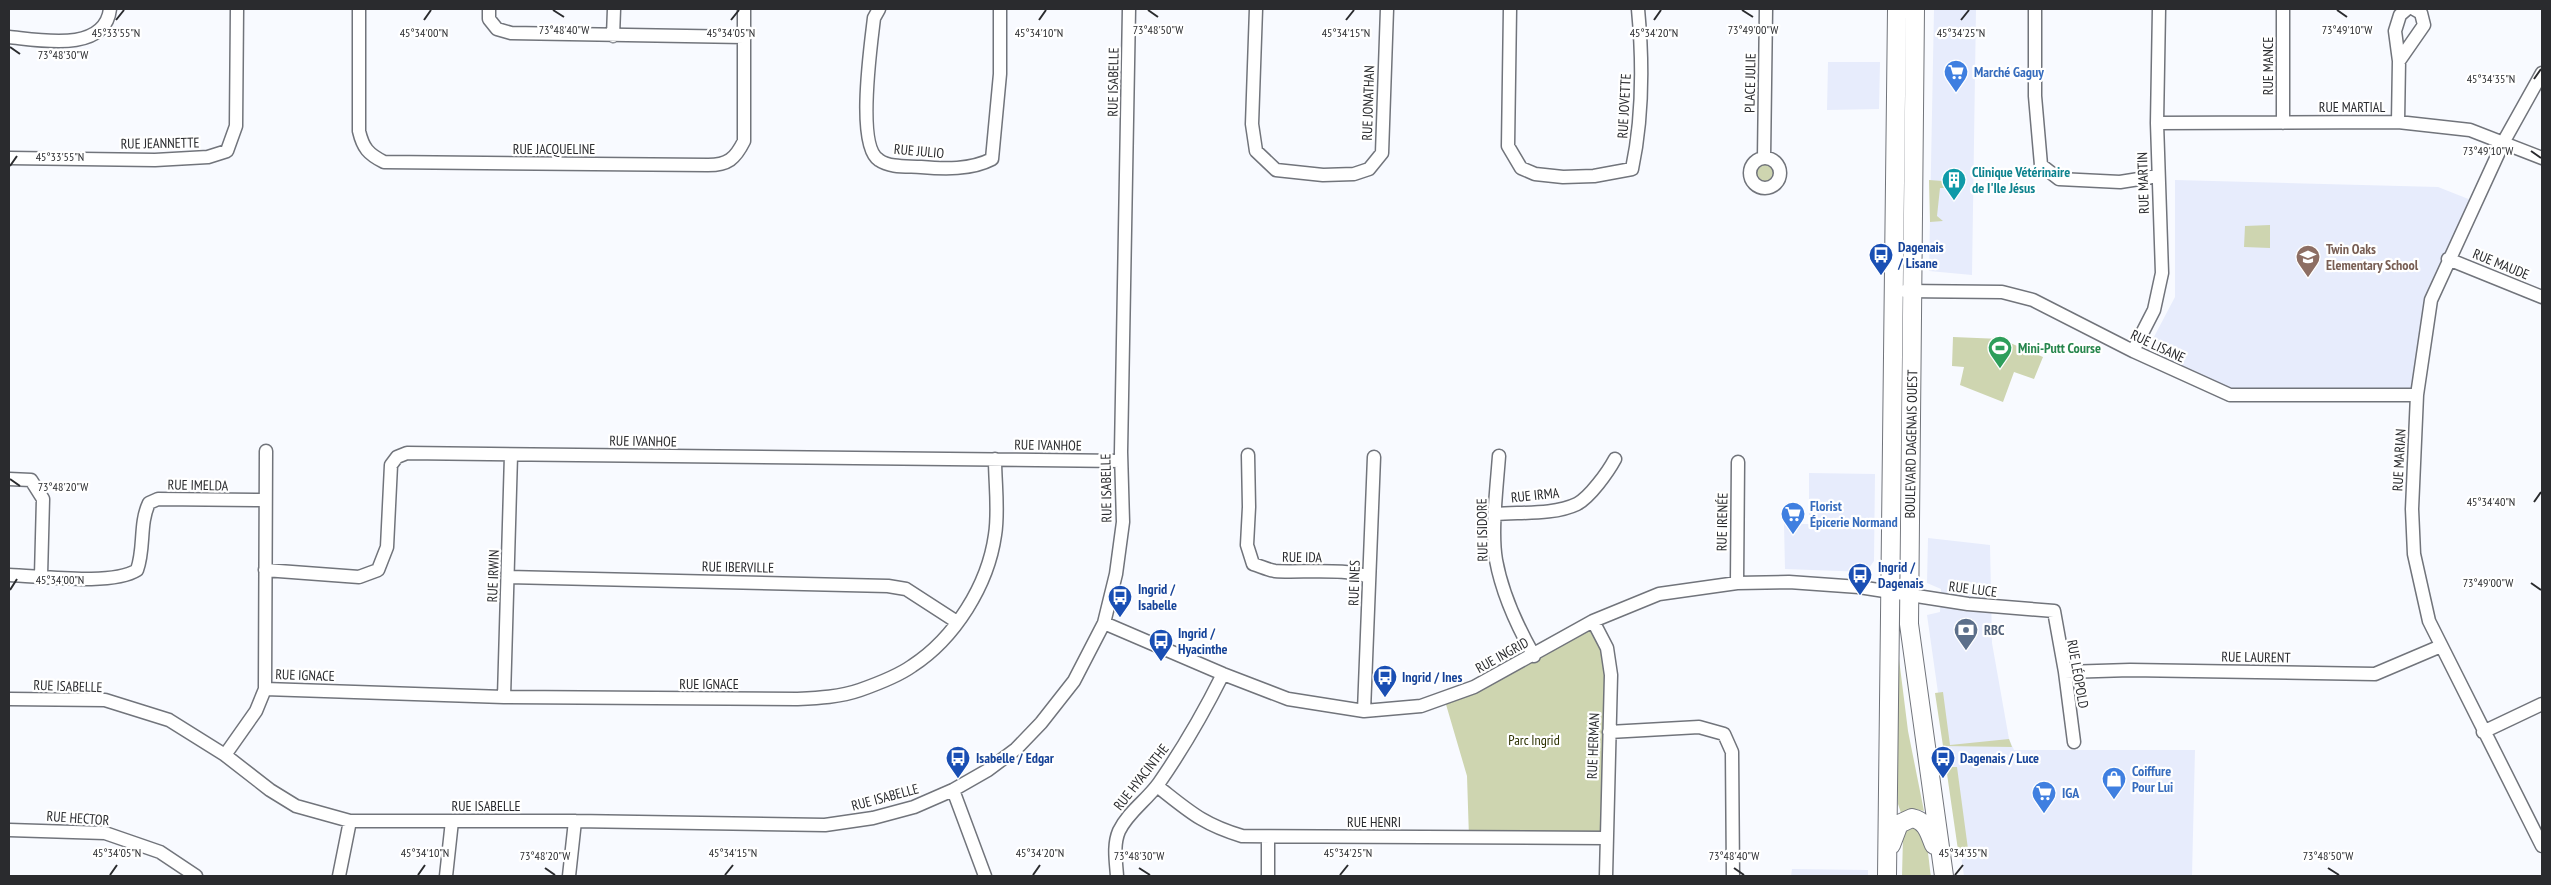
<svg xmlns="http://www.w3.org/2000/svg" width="2551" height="885" font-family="'PT Sans Narrow',sans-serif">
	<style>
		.built { fill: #e7ecfc }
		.green { fill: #ced5b0 }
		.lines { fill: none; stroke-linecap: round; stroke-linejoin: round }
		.street-casing { stroke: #71747b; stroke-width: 15 }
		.secondary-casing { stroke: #71747b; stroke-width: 20 }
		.street { stroke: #fff; stroke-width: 12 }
		.secondary { stroke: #fff; stroke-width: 18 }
		.ticks { fill: none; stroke: #2a2b2e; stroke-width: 2 }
		.labels { text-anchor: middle; stroke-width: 4.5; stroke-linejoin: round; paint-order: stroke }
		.street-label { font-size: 14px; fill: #2a2b2e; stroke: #fff }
		.shop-label { font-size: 14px; font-weight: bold; fill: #366cbe; stroke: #fff; text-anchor: start }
		.culture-label { font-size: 14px; font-weight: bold; fill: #0d838f; stroke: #fff; text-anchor: start }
		.transit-label { font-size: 14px; font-weight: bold; fill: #164399; stroke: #fff; text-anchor: start }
		.education-label { font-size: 14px; font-weight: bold; fill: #785e54; stroke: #fff; text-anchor: start }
		.leisure-label { font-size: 14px; font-weight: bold; fill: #27864d; stroke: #fff; text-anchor: start }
		.service-label { font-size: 14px; font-weight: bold; fill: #4e5e75; stroke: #fff; text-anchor: start }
		.park-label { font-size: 14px; fill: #2c3100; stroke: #fff }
		.ticks-label { font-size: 12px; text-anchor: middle; fill: #2a2b2e; stroke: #fff; stroke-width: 4.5; stroke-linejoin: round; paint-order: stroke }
	</style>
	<rect width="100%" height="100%" fill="#f8faff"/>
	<path class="built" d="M1934,9H1976L1972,275L1929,271Z
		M1828,62H1880L1879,109L1827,110Z
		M2175,180L2438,187L2476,202L2431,300L2417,395H2230L2146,352L2175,297Z
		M1809,473L1875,474L1874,561L1866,572L1785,569L1784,524H1809Z
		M1928,538L1990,545L1992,643L2009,739L2014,750H2195L2192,876H1964L1927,615L1940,612L1941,589L1927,583Z
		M1792,869L1868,870V876H1791Z"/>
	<path class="green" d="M1750 173a15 15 0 1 1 30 0a15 15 0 1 1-30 0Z
		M1929,180L1956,182V188H1940L1937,216L1943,221L1930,222Z
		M2270,225V248L2244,247L2245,226Z
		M1953,337L2001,339L2043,357L2034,379L2014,372L2003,402L1960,385L1964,367L1952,366Z
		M1593,621L1607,648L1606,830L1586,841L1469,838L1467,776L1445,701Z
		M1896,635L1908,731L1924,811L1915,809L1901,813L1898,804Z
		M1943,692L1950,745L2009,739L2012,747L1943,746L1935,693Z
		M1946,767H1957L1968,849L1958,850Z
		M1914,828C1930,838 1928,860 1931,876H1902L1903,837L1906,831Z"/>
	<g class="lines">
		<defs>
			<path id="street" d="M359,9V131C363,148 368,154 384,162L708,165C728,165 735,159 744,141V9
				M489,9V19L497,29L511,33L744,37
				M879,9L874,18C871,44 856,146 879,160C890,168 908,166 921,167C944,169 971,170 992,159L1000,74V9
				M1256,9L1252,124L1256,151L1276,170L1323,175L1354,174L1369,169L1382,153L1387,9
				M1510,9L1508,146L1521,168L1535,174L1563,177L1594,176L1632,169C1643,117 1643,62 1638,9
				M2035,9V96L2041,165L2059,179L2120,182L2158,176
				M613,36L614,9
				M9,37C40,40 105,53 110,9
				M2399,61L2424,25L2421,13L2414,9
				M2542,73L2504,141L2431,300L2417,395L2412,509L2414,554L2429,621L2542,846
				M2398,122L2399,61L2395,31L2400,15L2407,9
				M2157,123L2398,122L2470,130L2542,158
				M2283,123V9
				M9,158L155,160L208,157L227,151L236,126L237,9
				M1764,158L1766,9
				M1750 173a15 15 0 1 1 30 0a15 15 0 1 1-30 0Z
				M2448,259L2542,297
				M1905,291L2002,292L2033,300L2133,351L2230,395H2417
				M2133,351L2154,310L2162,273L2157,123L2159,9
				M1248,455L1249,507L1247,545L1253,564C1260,566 1268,570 1275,571C1296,573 1355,567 1369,578
				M1499,456C1497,484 1491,533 1496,560C1502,593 1517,626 1534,656
				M9,479L31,480L43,499L41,576
				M1496,514C1521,512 1554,515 1577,504C1590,497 1608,472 1615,459
				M265,570L359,577L378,570L387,547L391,465L397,457L407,453L1121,461
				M9,575C41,576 112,586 137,570C145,548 139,524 149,503L158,499L264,500
				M508,577L888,586L906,589L957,622
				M1737,583L1738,462
				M1593,621L1607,648L1611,675L1606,876
				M1104,623L1223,674L1288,699L1364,711L1421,706L1474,687L1593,621L1659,594L1737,583L1789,582L1859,587L1968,604L2054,611L2065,672L2074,742
				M2065,672L2130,670L2375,674L2441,646
				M265,689L504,697L797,699C818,698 840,697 860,690C877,684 898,676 912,666C955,638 988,585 995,535C999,511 995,483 995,459
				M504,697L511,455
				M9,699L105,700L169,720L225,755L270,790L296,806L350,821H575L825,825L873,818L914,807L953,790L988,770L1016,749L1041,723L1074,681L1104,623L1116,574L1123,522L1121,452L1129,9
				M1364,711L1374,457
				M1609,732L1699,727L1724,734L1732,752L1733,876
				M2483,732L2542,704
				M225,755L256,711L265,689L266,451
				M1157,786C1189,811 1202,824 1242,836L1606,838
				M953,790L985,876
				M9,830L105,833L160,852L196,876
				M339,876L350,821
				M446,876L452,821
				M569,876L575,821
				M1117,876C1116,861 1113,845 1119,831C1128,812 1147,800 1159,783C1184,747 1203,714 1223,674
				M1268,876V837"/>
			<path id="secondary" d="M1915,9L1909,624L1944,876
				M1891,845L1899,824L1912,818C1927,821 1929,833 1934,845
				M1887,876L1897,9"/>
		</defs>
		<use href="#street" class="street-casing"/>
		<use href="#secondary" class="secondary-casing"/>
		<use href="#street" class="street"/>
		<use href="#secondary" class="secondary"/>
	</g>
	<path class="ticks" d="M553,10L564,17M1148,10L1158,17M1742,10L1753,17M2337,10L2347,17M116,20L124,10M424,20L431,10M731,20L739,10M1039,20L1046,10M1346,20L1354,10M1654,20L1661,10M1961,20L1969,10M10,47L20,54M2534,79L2541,69M2531,151L2541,158M10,166L17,156M10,479L20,486M2534,502L2541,492M2531,583L2541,590M10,590L17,579M545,868L555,875M1139,868L1150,875M1734,868L1744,875M2328,868L2339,875M110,875L117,865M418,875L425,865M725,875L733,865M1033,875L1040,865M1340,875L1348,865M1955,875L1963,865"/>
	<defs>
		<symbol id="supermarket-pin" viewBox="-11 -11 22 30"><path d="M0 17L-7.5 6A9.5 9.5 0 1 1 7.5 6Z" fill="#3f7fe0" stroke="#fff"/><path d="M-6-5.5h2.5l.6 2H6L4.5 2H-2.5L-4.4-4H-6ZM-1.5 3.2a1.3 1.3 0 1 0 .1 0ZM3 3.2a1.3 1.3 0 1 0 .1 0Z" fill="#fff"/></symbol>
		<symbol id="building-pin" viewBox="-11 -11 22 30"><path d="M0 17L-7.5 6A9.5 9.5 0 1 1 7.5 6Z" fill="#0f9aa8" stroke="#fff"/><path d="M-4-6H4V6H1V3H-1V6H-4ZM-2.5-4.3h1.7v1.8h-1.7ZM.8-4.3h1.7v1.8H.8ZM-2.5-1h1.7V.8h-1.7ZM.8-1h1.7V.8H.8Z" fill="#fff"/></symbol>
		<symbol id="bus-pin" viewBox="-11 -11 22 30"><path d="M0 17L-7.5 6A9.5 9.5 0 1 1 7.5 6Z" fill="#1a4fb4" stroke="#fff"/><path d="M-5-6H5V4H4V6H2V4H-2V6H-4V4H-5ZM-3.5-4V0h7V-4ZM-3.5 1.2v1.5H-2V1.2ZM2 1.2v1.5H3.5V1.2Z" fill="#fff"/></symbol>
		<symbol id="school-pin" viewBox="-11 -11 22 30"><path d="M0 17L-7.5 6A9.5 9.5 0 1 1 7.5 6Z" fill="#8d6e63" stroke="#fff"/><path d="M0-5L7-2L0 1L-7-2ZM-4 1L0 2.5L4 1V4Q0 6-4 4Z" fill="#fff"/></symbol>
		<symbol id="stadium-pin" viewBox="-11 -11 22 30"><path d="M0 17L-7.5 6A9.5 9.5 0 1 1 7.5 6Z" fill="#2e9e5b" stroke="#fff"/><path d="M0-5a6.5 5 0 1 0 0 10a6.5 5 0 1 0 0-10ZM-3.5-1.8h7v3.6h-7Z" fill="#fff"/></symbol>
		<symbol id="bank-pin" viewBox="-11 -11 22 30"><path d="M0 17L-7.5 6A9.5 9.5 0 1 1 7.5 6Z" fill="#5c6f8a" stroke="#fff"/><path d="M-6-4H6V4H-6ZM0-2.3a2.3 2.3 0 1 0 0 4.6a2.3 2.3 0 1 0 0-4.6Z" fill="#fff"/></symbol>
		<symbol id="shop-pin" viewBox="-11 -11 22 30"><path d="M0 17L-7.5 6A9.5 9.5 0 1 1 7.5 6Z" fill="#3f7fe0" stroke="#fff"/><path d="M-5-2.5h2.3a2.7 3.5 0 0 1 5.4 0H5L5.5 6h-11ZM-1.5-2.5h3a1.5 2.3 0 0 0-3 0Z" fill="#fff"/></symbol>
	</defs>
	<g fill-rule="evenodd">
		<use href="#supermarket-pin" x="1942" y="58" width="28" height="38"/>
		<use href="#building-pin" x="1940" y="166" width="28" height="38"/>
		<use href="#bus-pin" x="1867" y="241" width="28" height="38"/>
		<use href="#school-pin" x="2294" y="243" width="28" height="38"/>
		<use href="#stadium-pin" x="1986" y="334" width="28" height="38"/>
		<use href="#supermarket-pin" x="1779" y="500" width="28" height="38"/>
		<use href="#bus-pin" x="1846" y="561" width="28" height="38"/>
		<use href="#bus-pin" x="1106" y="583" width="28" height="38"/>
		<use href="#bank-pin" x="1952" y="616" width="28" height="38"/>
		<use href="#bus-pin" x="1147" y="627" width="28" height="38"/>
		<use href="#bus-pin" x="1371" y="663" width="28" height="38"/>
		<use href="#bus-pin" x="944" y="744" width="28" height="38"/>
		<use href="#bus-pin" x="1929" y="744" width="28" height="38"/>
		<use href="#shop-pin" x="2100" y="765" width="28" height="38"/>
		<use href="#supermarket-pin" x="2030" y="779" width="28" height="38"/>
	</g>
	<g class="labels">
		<g class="street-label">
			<text transform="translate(2268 66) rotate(-90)" y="5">RUE MANCE</text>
			<text transform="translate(1113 82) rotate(-89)" y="5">RUE ISABELLE</text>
			<text transform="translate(1750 83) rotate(-89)" y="5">PLACE JULIE</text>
			<text transform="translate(1368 103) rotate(-88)" y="5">RUE JONATHAN</text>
			<text transform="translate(1624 106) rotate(-87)" y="5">RUE JOVETTE</text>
			<text x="2352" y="112">RUE MARTIAL</text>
			<text transform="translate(160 143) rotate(-1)" y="5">RUE JEANNETTE</text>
			<text x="554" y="154">RUE JACQUELINE</text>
			<text transform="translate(919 151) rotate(5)" y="5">RUE JULIO</text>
			<text transform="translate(2143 183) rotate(-92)" y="5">RUE MARTIN</text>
			<text transform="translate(2501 264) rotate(22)" y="5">RUE MAUDE</text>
			<text transform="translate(2158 346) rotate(25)" y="5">RUE LISANE</text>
			<text transform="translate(643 441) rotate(1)" y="5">RUE IVANHOE</text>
			<text transform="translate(1911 444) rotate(-89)" y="5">BOULEVARD DAGENAIS OUEST</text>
			<text transform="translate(1048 445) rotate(1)" y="5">RUE IVANHOE</text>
			<text transform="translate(2399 460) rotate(-87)" y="5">RUE MARIAN</text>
			<text transform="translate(198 485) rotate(1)" y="5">RUE IMELDA</text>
			<text transform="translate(1106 488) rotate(-91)" y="5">RUE ISABELLE</text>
			<text transform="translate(1535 495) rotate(-6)" y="5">RUE IRMA</text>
			<text transform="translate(1722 522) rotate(-89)" y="5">RUE IRENÉE</text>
			<text transform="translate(1482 530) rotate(-91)" y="5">RUE ISIDORE</text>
			<text transform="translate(1302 557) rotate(1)" y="5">RUE IDA</text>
			<text transform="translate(738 567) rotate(1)" y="5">RUE IBERVILLE</text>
			<text transform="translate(493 576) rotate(-88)" y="5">RUE IRWIN</text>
			<text transform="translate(1354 583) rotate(-88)" y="5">RUE INES</text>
			<text transform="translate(1973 589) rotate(7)" y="5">RUE LUCE</text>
			<text transform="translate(1502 655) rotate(-29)" y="5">RUE INGRID</text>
			<text transform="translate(2256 657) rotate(1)" y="5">RUE LAURENT</text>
			<text transform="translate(2078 674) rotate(80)" y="5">RUE LÉOPOLD</text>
			<text transform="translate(305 675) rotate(2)" y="5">RUE IGNACE</text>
			<text x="709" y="689">RUE IGNACE</text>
			<text transform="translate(68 686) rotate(2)" y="5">RUE ISABELLE</text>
			<text transform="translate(1593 746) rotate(-88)" y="5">RUE HERMAN</text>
			<text transform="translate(1141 777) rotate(-52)" y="5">RUE HYACINTHE</text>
			<text transform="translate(885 797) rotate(-15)" y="5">RUE ISABELLE</text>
			<text x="486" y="811">RUE ISABELLE</text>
			<text transform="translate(78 818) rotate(4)" y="5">RUE HECTOR</text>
			<text x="1374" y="827">RUE HENRI</text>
		</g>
		<g class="shop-label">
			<text x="1974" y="77">Marché Gaguy</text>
			<text x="1810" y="511">Florist<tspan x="1810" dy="16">Épicerie Normand</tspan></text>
			<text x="2132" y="776">Coiffure<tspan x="2132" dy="16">Pour Lui</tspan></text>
			<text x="2062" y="798">IGA</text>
		</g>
		<g class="culture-label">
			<text x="1972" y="177">Clinique Vétérinaire<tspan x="1972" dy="16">de I'Ile Jésus</tspan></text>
		</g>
		<g class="transit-label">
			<text x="1898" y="252">Dagenais<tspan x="1898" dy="16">/ Lisane</tspan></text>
			<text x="1878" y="572">Ingrid /<tspan x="1878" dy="16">Dagenais</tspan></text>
			<text x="1138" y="594">Ingrid /<tspan x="1138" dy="16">Isabelle</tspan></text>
			<text x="1178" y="638">Ingrid /<tspan x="1178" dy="16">Hyacinthe</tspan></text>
			<text x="1402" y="682">Ingrid / Ines</text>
			<text x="976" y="763">Isabelle / Edgar</text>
			<text x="1960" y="763">Dagenais / Luce</text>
		</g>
		<g class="education-label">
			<text x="2326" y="254">Twin Oaks<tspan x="2326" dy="16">Elementary School</tspan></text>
		</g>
		<g class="leisure-label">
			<text x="2018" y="353">Mini-Putt Course</text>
		</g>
		<g class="service-label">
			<text x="1984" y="635">RBC</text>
		</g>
		<g class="park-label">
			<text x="1534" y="745">Parc Ingrid</text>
		</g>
	</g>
	<g class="ticks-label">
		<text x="564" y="34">73°48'40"W</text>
		<text x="1158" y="34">73°48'50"W</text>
		<text x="1753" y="34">73°49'00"W</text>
		<text x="2347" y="34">73°49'10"W</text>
		<text x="424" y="37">45°34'00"N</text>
		<text x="731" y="37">45°34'05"N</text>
		<text x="1039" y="37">45°34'10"N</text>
		<text x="1346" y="37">45°34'15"N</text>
		<text x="1654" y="37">45°34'20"N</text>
		<text x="116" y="37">45°33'55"N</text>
		<text x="1961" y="37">45°34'25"N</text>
		<text x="63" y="59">73°48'30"W</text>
		<text x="2491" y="83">45°34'35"N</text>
		<text x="2488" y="155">73°49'10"W</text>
		<text x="60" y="161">45°33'55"N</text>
		<text x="63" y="491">73°48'20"W</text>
		<text x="2491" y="506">45°34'40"N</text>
		<text x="60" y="584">45°34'00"N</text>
		<text x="2488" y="587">73°49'00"W</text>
		<text x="117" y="857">45°34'05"N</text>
		<text x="425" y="857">45°34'10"N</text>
		<text x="733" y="857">45°34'15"N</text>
		<text x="1040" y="857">45°34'20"N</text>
		<text x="1348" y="857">45°34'25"N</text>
		<text x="1963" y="857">45°34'35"N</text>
		<text x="545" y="860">73°48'20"W</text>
		<text x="1139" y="860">73°48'30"W</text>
		<text x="1734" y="860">73°48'40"W</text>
		<text x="2328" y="860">73°48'50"W</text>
	</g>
	<rect width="2551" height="885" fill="none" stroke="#2a2b2e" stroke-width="20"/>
</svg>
